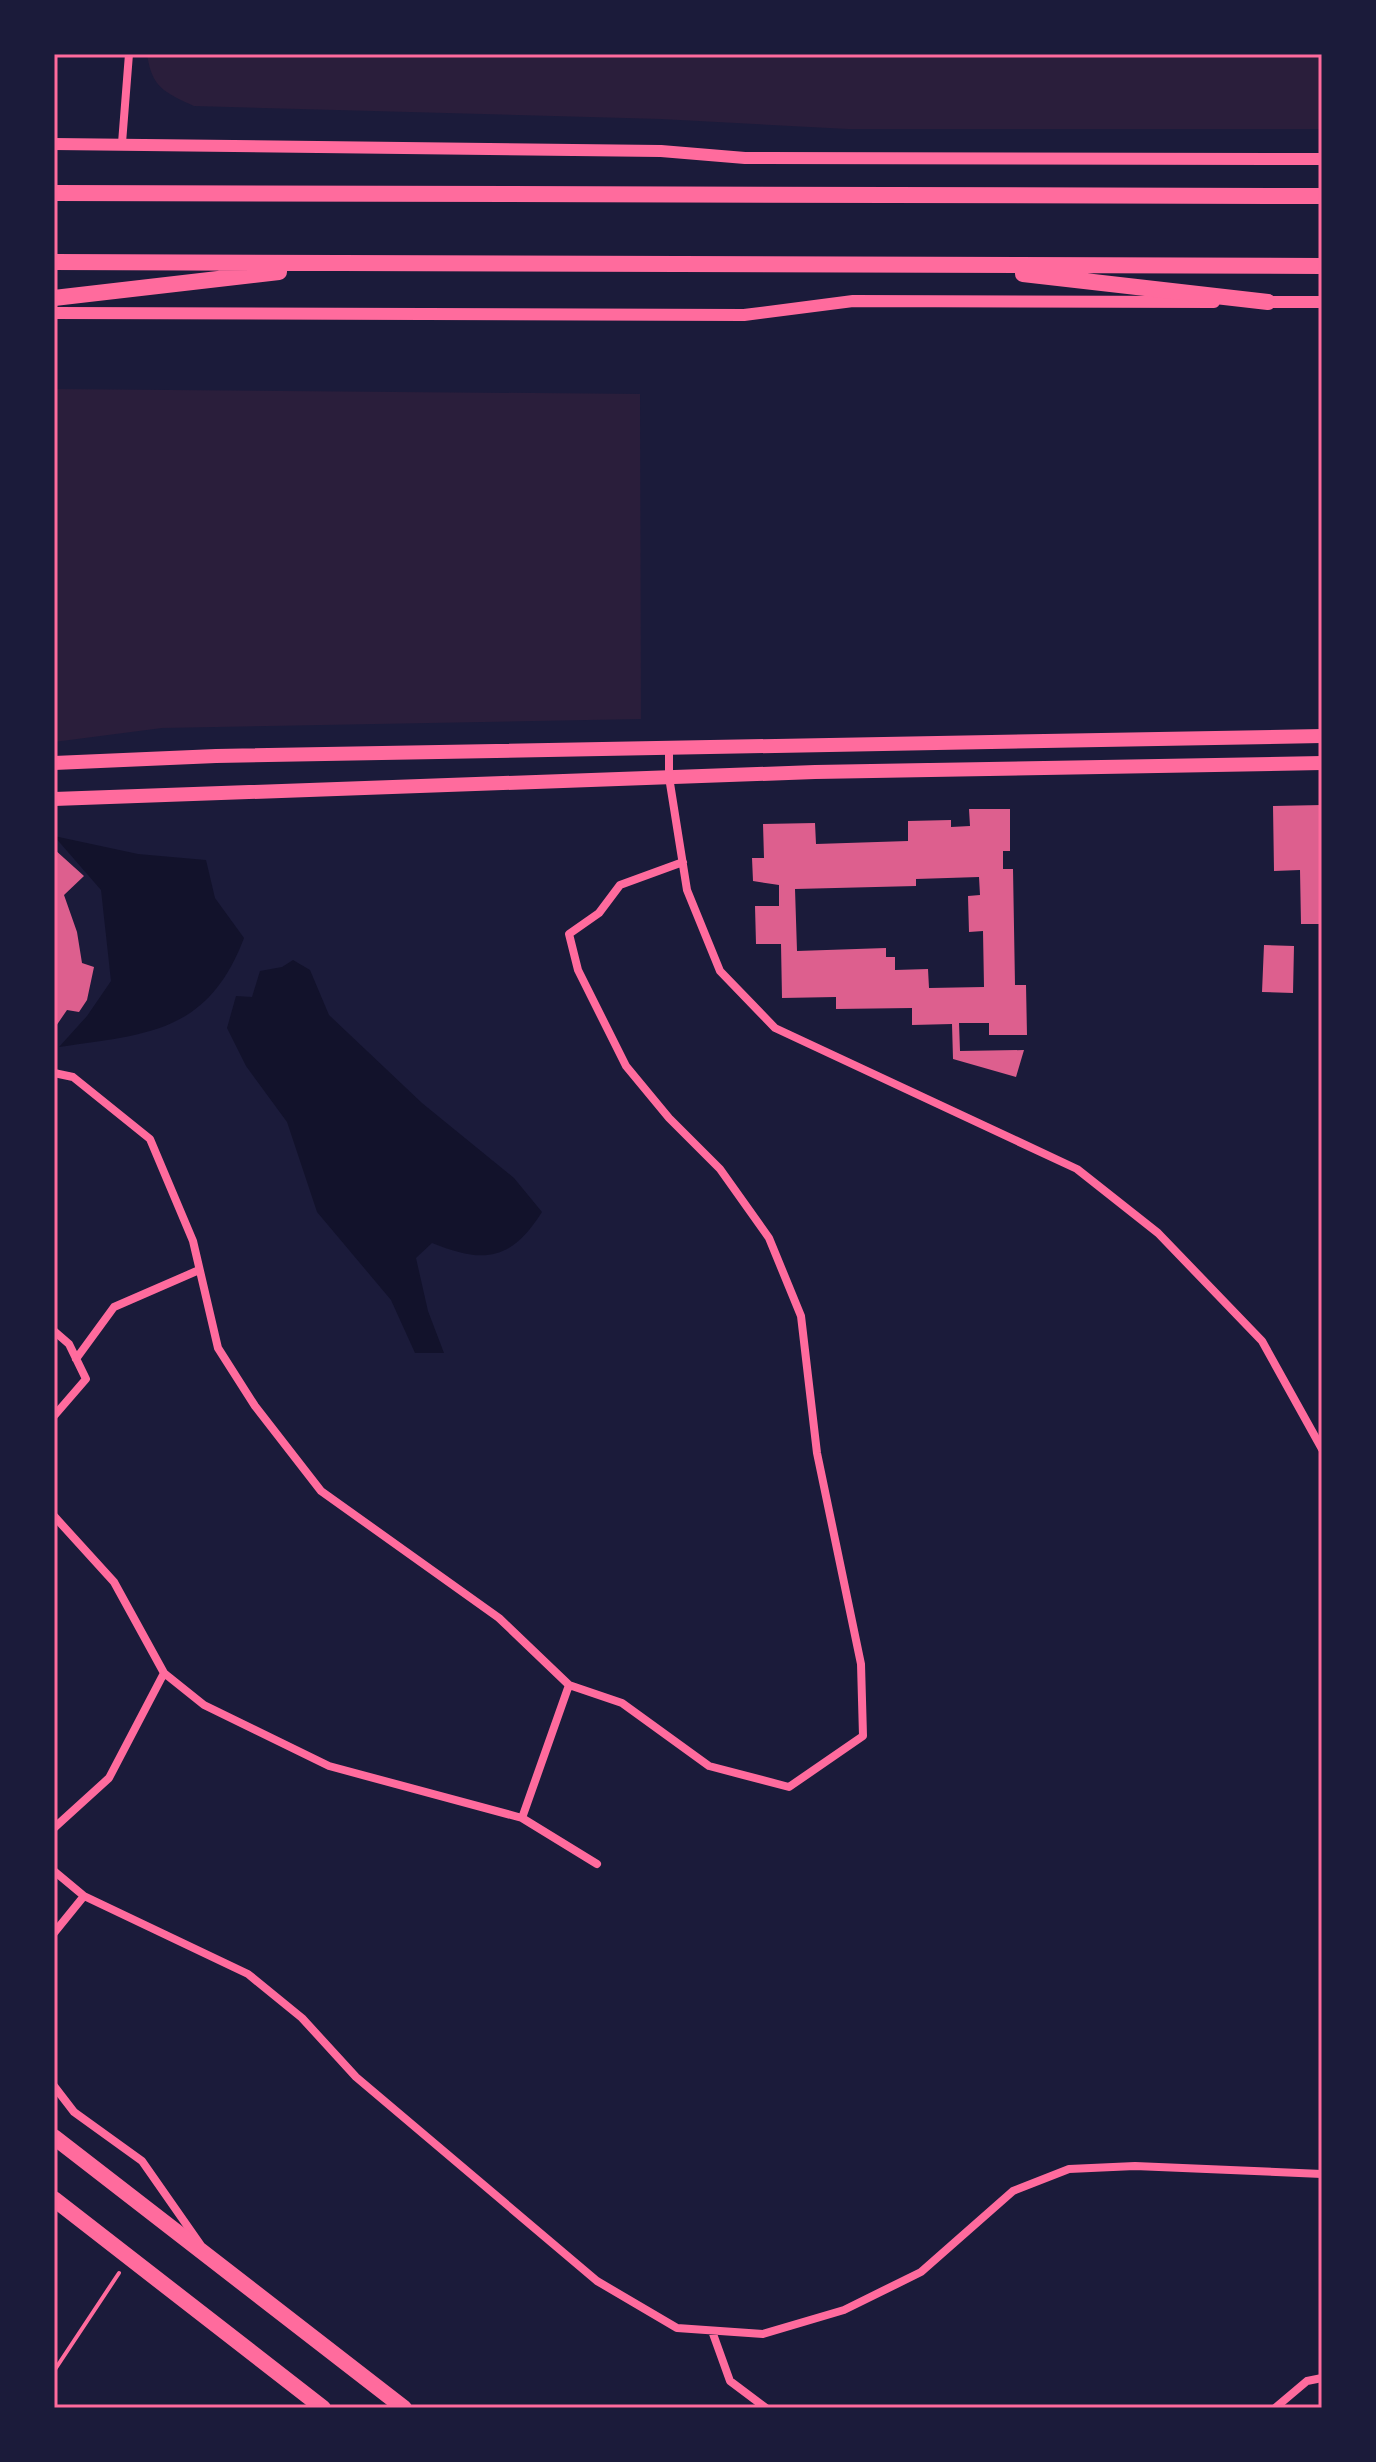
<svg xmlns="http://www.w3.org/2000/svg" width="1376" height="2462" font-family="'PT Sans',sans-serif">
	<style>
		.green { fill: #2a1e3b }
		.water { fill: #12122b }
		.building { fill: #dd5f8e; fill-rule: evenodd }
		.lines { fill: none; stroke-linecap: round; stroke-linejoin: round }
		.path { stroke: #ff6b9d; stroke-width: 4 }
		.minor { stroke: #ff6b9d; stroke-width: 8 }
		.tertiary { stroke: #ff6b9d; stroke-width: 12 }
		.secondary { stroke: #ff6b9d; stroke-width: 14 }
		.primary { stroke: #ff6b9d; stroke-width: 16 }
		.trunk { stroke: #ff6b9d; stroke-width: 16 }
		.neatline { fill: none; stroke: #ff6b9d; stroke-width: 3 }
	</style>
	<rect width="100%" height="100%" fill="#1b1b3a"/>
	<path class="green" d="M147,54H1322V129H848L661,119L194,106C164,92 152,88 147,54Z
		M54,389L640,394L641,719L162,728L54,742Z"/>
	<path class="water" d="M54,836L138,854L206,860L215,898L244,938C208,1033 148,1034 59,1047L87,1016L111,981L101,890Z
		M293,960L310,970L329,1015L422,1103L514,1178L542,1212C511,1261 484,1264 432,1243L416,1258L428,1311L444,1353H415L391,1300L317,1212L287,1122L246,1066L227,1028L236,996L252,997L260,971L282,967Z"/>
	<path class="building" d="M1322,805V924H1301L1300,870L1274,871L1273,806Z
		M969,809H1010V851H1003V869H1013L1015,985H1026L1027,1035H989V1023H959L960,1051L1024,1050L1016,1077L953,1059L952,1024L912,1025V1008L836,1009V997L782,998L781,944H756L755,906H779V885L753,881L752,858H764L763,824L815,823L816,844L908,841V821L951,820V827L970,826ZM979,877L980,895L968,896L969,932L983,931L984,987L929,988L928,969L895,970V957H886V948L797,951L795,889L916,886V879Z
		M54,849L84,876L64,895L77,932L82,963L94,967L87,1000L79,1012L67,1010L54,1029Z
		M1264,945L1294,946L1293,993L1262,992Z"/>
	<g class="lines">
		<path class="path" d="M54,2371L119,2273"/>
		<path class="minor" d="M122,143L129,54
			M669,748V777L687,890L720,971L775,1028L1077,1169L1158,1233L1262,1341L1322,1449
			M54,1073L73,1077L150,1139L193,1241L218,1348L255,1406L321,1491L499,1618L569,1685L622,1703L709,1766L789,1787L863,1736L861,1664L817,1453L801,1316L769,1238L720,1169L669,1118L626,1066L578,970L569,934L599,913L620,885L683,862
			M54,1331L69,1344L86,1379L54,1416
			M76,1359L114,1307L199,1270
			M54,1516L114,1582L164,1673L204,1705L329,1766L522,1818L569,1685
			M522,1818L597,1864
			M54,1828L109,1778L164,1673
			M54,1871L84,1896L248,1974L302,2018L356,2077L597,2281L677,2328L763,2334L844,2310L921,2272L1013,2191L1069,2169L1135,2166L1322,2174
			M54,1933L84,1896
			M54,2086L74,2112L142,2161L200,2244
			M712,2331L730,2381L766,2408
			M1275,2408L1307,2381L1322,2378"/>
		<path class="tertiary" d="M54,144L661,151L745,158L1322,159
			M1260,302H1322
			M54,313L744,315L853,301L1214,302"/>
		<path class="secondary" d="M54,763L216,756L1322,736
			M54,799L815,772L1322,763"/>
		<path class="primary" d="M54,2137L404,2408
			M54,2199L323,2408"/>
		<path class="trunk" d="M54,193L1322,196
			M54,262L1322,266
			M1023,274L1268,302
			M54,298L279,272"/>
	</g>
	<rect width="1376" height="2462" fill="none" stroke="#1b1b3a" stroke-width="112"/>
	<rect x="56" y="56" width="1264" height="2350" class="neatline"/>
</svg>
